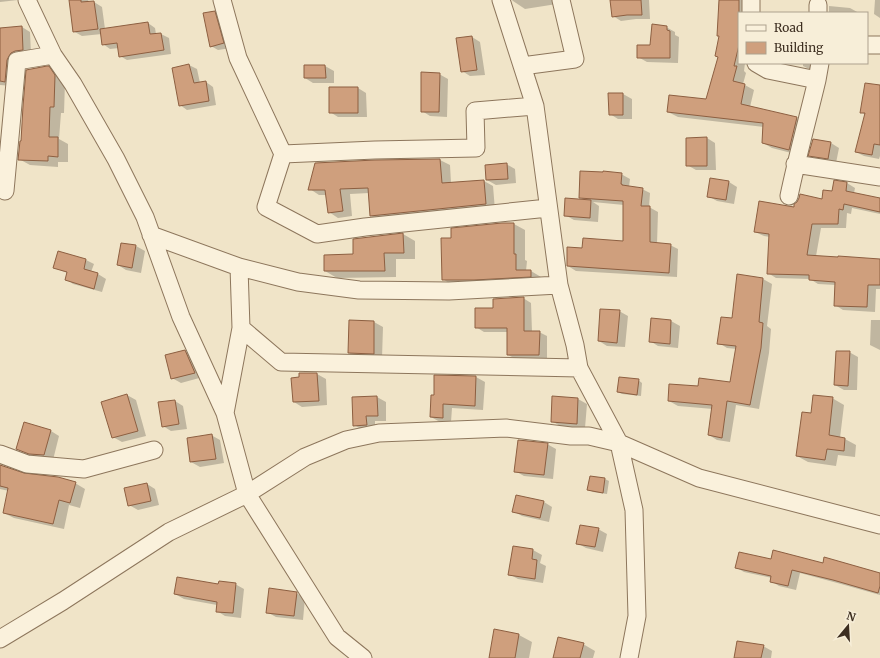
<svg xmlns="http://www.w3.org/2000/svg" width="880" height="658" font-family="Merriweather,serif">
	<style>
		.shadow { fill: #0003 }
		.building { fill: #cf9f7d; stroke: #8d5f41 }
		.lines { fill: none; stroke-linecap: round; stroke-linejoin: round }
		.minor-casing { stroke: #8d765c; stroke-width: 19 }
		.minor { stroke: #faf1dc; stroke-width: 17 }
	</style>
	<rect width="100%" height="100%" fill="#f0e4c8"/>
	<path class="shadow" d="M0,0H18L0,2Z
		M70,0H88L89,2H94L102,7L105,29L148,23L155,28L156,34H161L169,38L171,54L127,60L120,56L119,48L110,49L103,44L102,34L82,36L73,31Z
		M512,0H562L563,3L525,9L513,1Z
		M611,0H649L650,19H636L621,21L613,16Z
		M719,0H752L750,13H739V63H745L744,71L746,73L743,84L754,90L750,107L797,118L806,124L799,155L772,148L763,143L764,127L678,117L668,112L707,100L719,58L716,56L720,37L718,35L720,8L718,7Z
		M875,0H880V18L874,14Z
		M829,6L850,8L859,13H829Z
		M214,12L222,16L231,48L218,50L211,46Z
		M22,27L30,32L31,54L13,86L0,85V28Z
		M666,27L675,32V35L679,37L678,63L647,62L638,57L651,46Z
		M472,37L480,42L485,75L470,76L462,71Z
		M803,63H814L813,70L807,68L803,66Z
		M189,65L197,69L200,83L206,82L213,87L216,105L187,110L180,105L173,69Z
		M305,66H325L334,71V83H313L305,78Z
		M48,67L59,74L65,82L64,113H61L59,139L68,144V162H58V167L30,165L19,159Z
		M439,74L448,79L447,117L430,116L422,111Z
		M880,86V156L879,159L864,156L856,152L866,115L861,112Z
		M358,88L366,93L367,117H338L330,112Z
		M609,94H623L632,99V119H618L610,114Z
		M707,138L715,143L716,170H696L687,165Z
		M831,143L839,148L836,163L818,160L810,155Z
		M440,160L450,165L451,183L484,181L493,186L495,210L381,221L371,216L369,193L350,194L352,216L338,218L329,212L327,195H319L310,189L375,161Z
		M506,164L515,169L516,183L496,185L487,180Z
		M621,174L630,179L629,187L642,189L650,193L649,207L658,212L657,244L670,245L678,249L677,277L576,271L568,266L583,249L624,242V205L593,202L599,206L598,222L574,220L565,215L586,201L580,197Z
		M835,181L847,183L855,188L854,193L880,199V214L852,208L851,214L847,213L846,228H821L816,256L880,260V289H876L875,312L843,310L835,305L836,285L818,284L810,279L776,278L768,273L770,237L764,236L755,232L794,208L823,200L833,193Z
		M729,182L737,187L734,204L717,201L708,196Z
		M502,224H514L525,230V260L527,261L526,271H531L541,277V282L453,286L443,279L452,239Z
		M403,234L415,241V259H396V277L337,278L325,271L354,255V240Z
		M122,244L136,246L145,251L141,273L126,270L118,265Z
		M59,252L86,260L94,264L91,272L98,274L106,279L102,292L73,284L66,279L68,273L62,271L54,267Z
		M738,276L763,279L772,284L767,326L771,329L769,353L759,409L736,405L730,442L717,440L709,435L713,409L678,406L669,401L699,387L731,383L737,349L727,348L719,343L733,319Z
		M523,298L531,303L532,332H539L547,336V359H516L508,355V332H484L476,327L494,309Z
		M619,311L628,316L625,347L607,346L599,341Z
		M652,319L671,321L680,326L678,348L658,346L650,341Z
		M871,320H880V350L870,345Z
		M374,322L383,327L382,358H358L349,353Z
		M185,351L194,356L203,377L181,383L172,378Z
		M849,352L858,357L857,390H844L835,385Z
		M300,374H317L326,379L327,405L302,407L294,402Z
		M435,376L476,377L485,382L483,410L452,408L451,422H440L431,417L435,396Z
		M638,380L642,383L641,396L622,394L618,392Z
		M127,395L136,400L146,436L122,442L113,437Z
		M377,397L386,402V421H375V430H363L354,425L353,398Z
		M553,397L578,399L587,404L585,428L560,426L552,421Z
		M832,398L844,405L840,438L845,439L856,445L855,457L838,455L836,466L808,462L797,456L812,414Z
		M175,401L183,406L187,429L171,431L163,426Z
		M51,431L59,436L53,460L39,459L26,454L17,449Z
		M211,435L220,440L224,463L200,467L191,462Z
		M547,444L556,449L553,479L524,476L515,471Z
		M0,465L23,474L75,483L85,489L80,508L69,505L64,529L14,518L4,513L9,491L0,489Z
		M605,479L609,481L607,494L593,492L589,490Z
		M147,484L155,489L159,505L138,510L129,505Z
		M544,502L552,507L549,522L522,516L513,511Z
		M598,529L607,534L603,552L586,548L577,543Z
		M513,547L533,550L542,555L540,563L546,566L543,583L518,579L509,574Z
		M772,560L823,564L880,574V595L841,584L800,573L796,590L779,586L771,581L772,578L744,572L737,568Z
		M235,584L244,589L241,618L225,616L217,611V605L184,599L175,594L219,585Z
		M296,593L305,598L303,620L276,617L267,612Z
		M495,631L519,635L532,642L529,658H490Z
		M583,644L595,651L593,658H554Z
		M763,646L772,651L771,658H735Z"/>
	<path class="building" d="M69,0H81V2L94,1L98,29L73,32Z
		M610,0H641L642,15H627L612,17Z
		M719,0H739V45L734,66H737L733,81L745,84L741,104L797,117L789,150L762,143L763,123L667,112L669,95L706,99L718,57L715,56L719,36H717Z
		M215,11L224,43L210,47L203,13Z
		M148,22L150,34L161,33L164,50L119,57L117,43L102,45L100,29Z
		M652,24L667,26V30L670,31V58H637V45H650Z
		M22,26L23,50L15,51L11,53L9,56L7,60L5,82L0,81V28Z
		M472,36L477,70L461,72L456,38Z
		M189,64L194,83L206,81L209,101L179,106L172,68Z
		M304,65H325L326,78H304Z
		M47,66H49L55,75L54,107H50L49,136V137H58V157L48,156V161L18,160L20,141H21L23,106L26,70Z
		M421,72L440,73L439,112H421Z
		M865,83L880,85V145L874,144L872,155L855,152L865,113H860Z
		M329,87H358V113H329Z
		M608,93H623V115H609Z
		M707,137V166H686V138Z
		M813,139L831,142L828,159L808,156Z
		M440,159L442,183L484,180L486,204L370,216L368,188L340,189L343,211L328,213L325,190H308L315,163L375,160Z
		M507,163L508,179L486,180L485,165Z
		M580,171L603,172V171L622,173L621,184H622V185L643,188L641,206H650V242L671,244L669,273L567,266V247L582,248L583,238L623,241V201L579,198Z
		M710,178L729,181L726,200L707,197Z
		M834,180L847,182L846,191L880,198V212L844,204L843,210L839,209L838,224H812L807,255L838,257V256L880,259V285H868L867,307L834,306L835,282L809,280V275L767,274L769,234L754,232L759,201L794,207V204L797,202L799,198L800,194L822,199L823,190L832,191Z
		M565,198L591,200L590,218L564,216Z
		M502,223H514V254H516V270H531V277L474,280H442L441,238H451V228Z
		M403,233L404,253H384L385,271H324V255L353,254V239Z
		M121,243L136,245L132,268L117,265Z
		M58,251L86,259L84,269L98,273L94,289L65,280L67,272L53,268Z
		M737,274L763,278L759,322L763,323L761,348L750,405L727,401L722,438L708,435L712,405L668,401L669,384L698,386L699,378L730,382L736,346L717,344L721,317L732,318Z
		M524,297V331H540L539,355H507V328H475V308H493V299Z
		M600,309L620,310L617,343L598,341Z
		M651,318L671,320L670,344L649,342Z
		M349,320L374,321V354L348,353Z
		M185,350L195,373L171,379L165,355Z
		M836,351H850L848,386L834,385Z
		M299,373H317L319,401L293,402L291,378L299,377Z
		M434,375L476,376L475,406L443,404V418L430,417L431,395H434Z
		M619,377L639,379L637,395L617,392Z
		M127,394L138,431L112,438L101,402Z
		M813,395L833,397L829,435L845,438L844,451L827,449L825,460L796,456L802,412L811,413Z
		M377,396L378,416H366L367,425L353,426L352,397Z
		M552,396L578,398L577,424L551,422Z
		M175,400L179,424L162,427L158,402Z
		M24,422L51,430L44,455L29,454L16,449Z
		M212,434L216,459L190,462L187,438Z
		M518,440L548,443L544,475L514,472Z
		M0,465L24,473L58,477L76,482L70,503L59,500L53,524L3,513L8,488L0,486Z
		M590,476L605,478L603,493L587,490Z
		M147,483L151,501L128,506L124,488Z
		M516,495L544,501L540,518L512,512Z
		M580,525L599,528L595,547L576,544Z
		M513,546L533,549L532,559L537,560L535,579L508,575Z
		M773,550L823,563L824,557L880,573V586L878,593L833,580L792,570L788,586L770,582L771,576L735,568L739,552L771,559Z
		M177,577L218,584L219,581L236,583L233,613L216,612L217,602L174,594Z
		M269,588L297,592L294,616L266,613Z
		M494,629L519,634L515,658H489Z
		M558,637L584,643L580,658H553Z
		M737,641L764,645L761,658H734Z"/>
	<g class="lines">
		<defs>
			<path id="minor" d="M27,0L53,55L73,84L116,159L145,217L181,317L225,413L247,494L337,637L363,658
				M222,0L238,58L283,154L375,150L476,148L475,111L535,106
				M501,0L535,106L559,285L575,345L579,368L619,443L634,510L637,616L629,658
				M751,13V0
				M818,13V5
				M867,45H880
				M756,63L768,70L817,80L820,63
				M522,66L575,59L561,0
				M283,154L266,207L317,234L365,227L548,208
				M795,164L880,177
				M5,191L17,61L53,55
				M789,196C797,157 808,118 817,80
				M151,235L239,267L241,328L225,413
				M239,267L298,282L359,290L449,291L559,285
				M241,328L281,362L579,368
				M0,454L27,464L84,469L154,450
				M0,639L63,601L169,532L247,494L305,457L346,440L379,433L506,428L571,436H589L619,443L699,478L880,525"/>
		</defs>
		<use href="#minor" class="minor-casing"/>
		<use href="#minor" class="minor"/>
	</g>
	<rect x="738" y="12" width="130" height="52" fill="#f7eed8" stroke="#ada18e"/>
	<rect x="746" y="25" width="20" height="6" fill="#faf1dc" stroke="#ada18e"/>
	<text x="774" y="32" font-size="12" fill="#3d2e20">Road</text>
	<rect x="746" y="42" width="20" height="12" fill="#cf9f7d" stroke="#ada18e"/>
	<text x="774" y="52" font-size="12" fill="#3d2e20">Building</text>
	<g transform="translate(848 626) rotate(18)" stroke="#f7eed8" stroke-width="3" paint-order="stroke">
	<path d="M0-3L7 15L0 10L-7 15Z" fill="#3d2e20"/>
	<text y="-6" font-size="11" font-weight="bold" text-anchor="middle" fill="#3d2e20">N</text>
	</g>
</svg>
